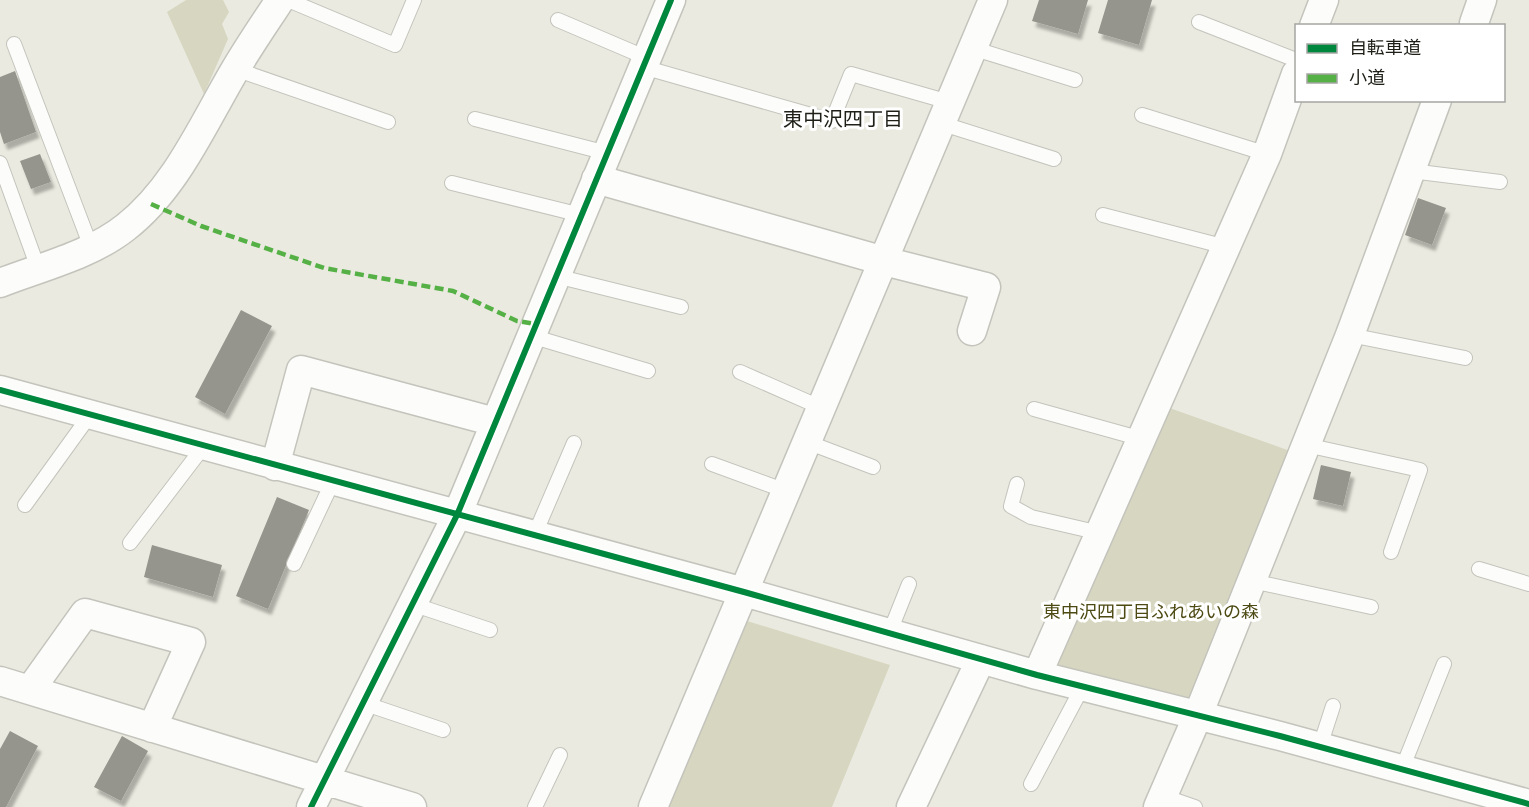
<svg xmlns="http://www.w3.org/2000/svg" width="1529" height="807" font-family="'Varela Round','Noto Sans JP',sans-serif">
	<style>
		.green { fill: #d7d6c0 }
		.building { fill: #95958e; filter: url(#shadow) }
		.lines { fill: none; stroke-linecap: round; stroke-linejoin: round }
		.service-casing { stroke: #c4c4bd; stroke-width: 16 }
		.minor-casing { stroke: #c4c4bd; stroke-width: 31 }
		.service { stroke: #fcfcfa; stroke-width: 14 }
		.minor { stroke: #fcfcfa; stroke-width: 28 }
		.quiet { stroke: #55b145; stroke-width: 4.5; stroke-dasharray: 9 4.5; stroke-linecap: butt }
		.cycleway-casing { stroke: #fff; stroke-width: 10 }
		.cycleway { stroke: #00873e; stroke-width: 6 }
		.labels { text-anchor: middle; stroke-width: 6; stroke-linejoin: round; paint-order: stroke }
		.park-label { font-size: 18px; fill: #4d4a13; stroke: #fff }
		.neighbourhood-label { font-size: 20px; fill: #1f1f18; stroke: #fff }
	</style>
	<defs>
		<filter id="shadow"><feDropShadow dx="3.5" dy="6" stdDeviation="1.5" flood-color="#0004"/></filter>
	</defs>
	<rect width="100%" height="100%" fill="#eaeae0"/>
	<path class="green" d="M186,0H223L229,12L222,24L228,39L204,94L167,12Z
		M1164,406L1293,452L1190,701L1055,665Z
		M747,621L890,665L832,807H665Z"/>
	<path class="building" d="M1039,0H1088L1078,34L1032,21Z
		M1108,0H1152L1139,45L1098,33Z
		M15,71L36,132L4,144L0,132V77Z
		M40,154L51,182L31,189L20,161Z
		M1418,198L1446,208L1432,245L1405,235Z
		M241,310L272,326L225,414L195,397Z
		M1321,465L1351,472L1343,506L1313,499Z
		M277,497L309,510L268,609L236,596Z
		M152,545L222,565L213,597L144,577Z
		M10,731L38,746L6,807H0V749Z
		M122,736L148,751L121,801L94,787Z"/>
	<g class="lines">
		<defs>
			<path id="service" d="M288,0L395,45L414,0
				M558,20L647,58
				M1199,22L1296,60
				M14,44L91,247
				M972,48L1075,80
				M643,67L832,121L851,74L949,102
				M235,69L388,122
				M1142,115L1267,154
				M475,119L607,153
				M940,123L1054,159
				M0,163L38,268
				M1411,171L1500,182
				M452,183L581,215
				M1103,215L1226,247
				M556,276L681,307
				M1350,335L1465,358
				M531,336L648,371
				M740,372L822,408
				M1034,409L1142,439
				M807,442L873,467
				M1306,445L1420,470L1391,552
				M712,464L786,491
				M1017,484L1011,506L1031,517L1100,533
				M25,505L90,415
				M534,536L574,443
				M130,543L204,446
				M294,564L333,481
				M1479,569L1529,584
				M1252,581L1371,607
				M412,604L490,630
				M889,634L909,584
				M363,703L443,730
				M1320,746L1333,706
				M1402,769L1444,664
				M1031,784L1083,686
				M1163,796L1195,807
				M535,807L560,755"/>
			<path id="minor" d="M1474,23L1482,0
				M1314,26L1324,0
				M596,179L884,261L986,287L972,331
				M0,283C41,267 91,255 126,227C176,188 203,124 235,70C249,46 265,23 280,0
				M0,390L744,592L1037,675L1280,736L1529,804
				M275,466L301,370L495,422
				M1037,675L1267,154L1296,74
				M0,681L412,807
				M30,690L85,613L191,642L152,728
				M311,807L457,515L671,0
				M653,807L993,0
				M911,807L981,659
				M1158,807L1198,715L1350,335L1437,100"/>
		</defs>
		<use href="#service" class="service-casing"/>
		<use href="#minor" class="minor-casing"/>
		<use href="#service" class="service"/>
		<use href="#minor" class="minor"/>
		<path class="quiet" d="M151,204L201,226L324,268L453,291L517,321L536,324"/>
		<defs>
			<path id="cycleway" d="M0,390L744,592L1037,675L1280,736L1529,804
				M311,807L457,515L671,0"/>
		</defs>
		<use href="#cycleway" class="cycleway-casing"/>
		<use href="#cycleway" class="cycleway"/>
	</g>
	<g class="labels">
		<g class="park-label">
			<text x="1151" y="618">東中沢四丁目ふれあいの森</text>
		</g>
		<g class="neighbourhood-label">
			<text x="843" y="126">東中沢四丁目</text>
		</g>
	</g>
	<rect x="1295" y="24" width="210" height="78" fill="#ffffff" stroke="#a5a5a3" stroke-width="1.5"/>
	<rect x="1307" y="44" width="30" height="9" fill="#00873e" stroke="#a5a5a3" stroke-width="1.5"/>
	<text x="1349" y="54" font-size="18" fill="#1f1f18">自転車道</text>
	<rect x="1307" y="74" width="30" height="9" fill="#55b145" stroke="#a5a5a3" stroke-width="1.5"/>
	<text x="1349" y="84" font-size="18" fill="#1f1f18">小道</text>
</svg>
